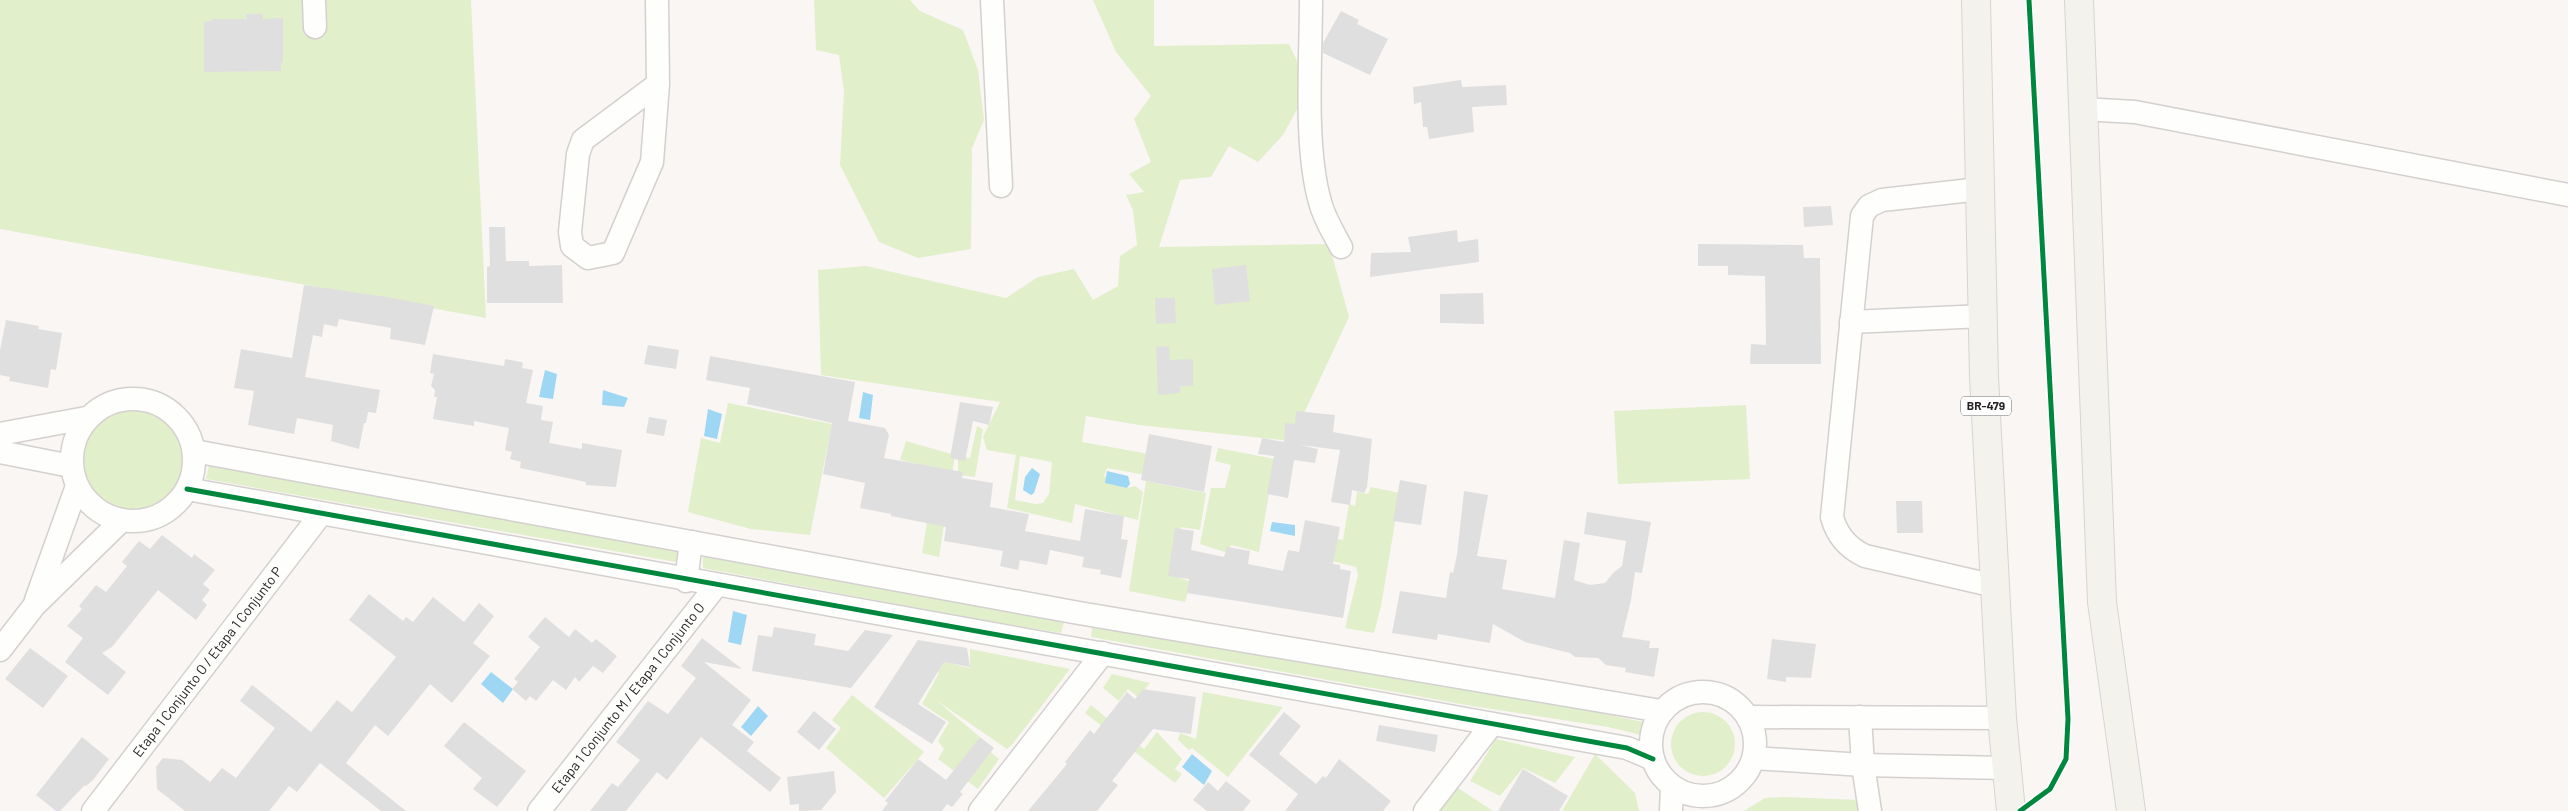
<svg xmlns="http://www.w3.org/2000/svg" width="2568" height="811" font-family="Barlow,sans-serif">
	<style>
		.green { fill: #e1efcb; fill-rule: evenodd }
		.water { fill: #9ed7f4 }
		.building { fill: #e0dfdf }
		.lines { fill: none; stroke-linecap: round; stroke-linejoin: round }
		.minor-casing { stroke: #d4d0cf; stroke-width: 25 }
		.major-casing { stroke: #d6d4d3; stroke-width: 30 }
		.minor { stroke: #fefefd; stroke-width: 22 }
		.major { stroke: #f4f2ec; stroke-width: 28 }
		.cycleway-casing { stroke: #fff; stroke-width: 8 }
		.cycleway { stroke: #00873e; stroke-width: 5 }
		.labels { text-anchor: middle; stroke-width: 5; stroke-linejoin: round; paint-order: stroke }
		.shield { fill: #fff; stroke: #686665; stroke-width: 1 }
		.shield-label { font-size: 12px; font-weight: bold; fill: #272423 }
		.street-label { font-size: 14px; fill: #272423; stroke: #fff }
	</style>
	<rect width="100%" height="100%" fill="#faf6f4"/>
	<path class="green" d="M0,0H471L486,318L0,229Z
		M814,0H910L920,11L963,30L978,70L984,120L972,148L971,249L918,258L879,242L840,165L844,92L839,55L816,50Z
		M1093,0H1154V46L1289,44L1297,61L1301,102L1283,135L1258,162L1229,146L1211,177L1180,180L1159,247L1329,244L1349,317L1291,441L1139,425L1086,416L1082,442L1149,454L1145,475L1107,468L1104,476L1127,488L1135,486L1143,492L1138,520L1075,504L1072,523L1007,508L1016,455L987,450L983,437L1000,402L821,375L818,270L866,266L1006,298L1038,277L1074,269L1093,300L1118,286L1120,256L1137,245L1133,210L1126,195L1144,192L1129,174L1151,162L1134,119L1151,96L1116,52ZM1020,456L1052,462L1049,494L1043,503L1036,504L1015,500Z
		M728,403L832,424L810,535L751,529L688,512L701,438L720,443Z
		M1746,405L1750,479L1618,484L1614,411Z
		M84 460a49 49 0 1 1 98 0a49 49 0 1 1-98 0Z
		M977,426L983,429L975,477L958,475V456L970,458Z
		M906,441L955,455L939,557L922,553L933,486L939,469L900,460Z
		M1218,448L1275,459L1259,552L1231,545L1228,553L1200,544L1211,488H1225L1231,465L1215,461Z
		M209,465L678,551L676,562L206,479Z
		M1146,481L1206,493L1200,530L1181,527L1172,575L1191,582L1185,602L1129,591Z
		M1371,487L1400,493L1381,606L1374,633L1345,628L1358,575L1356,567L1328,560L1330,537L1343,540L1349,504L1355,506L1357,492L1368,494Z
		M706,554L1065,619L1061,633L983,620L703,568V557Z
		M1093,622L1581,709L1643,722L1641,735L1608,727L1472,706L1091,637Z
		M970,649L1070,669L1011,746L1007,749L936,700L980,737L977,741L999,759L978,789L938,759L944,749L938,741L949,722L922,704L939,673L919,656L970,668Z
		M1112,674L1150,683L1138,697L1128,689L1119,701L1103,688Z
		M1203,692L1283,707L1228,777L1192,748L1189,750L1178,740L1180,733L1196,739Z
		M852,695L924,752L884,798L826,748L841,728L832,720Z
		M1091,705L1144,749L1157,732L1182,759L1175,769L1182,774L1175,783L1085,713Z
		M1671 744a32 32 0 1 1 64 0a32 32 0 1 1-64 0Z
		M1496,739L1575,757L1555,783L1523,768L1500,796L1470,781Z
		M1595,754L1635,793L1639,811H1562Z
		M1458,788L1493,811H1440Z
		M1784,797L1860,800L1862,811H1744L1765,798Z"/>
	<path class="water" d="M545,370L557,374L553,399L539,397Z
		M603,390L628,398L624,407L602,405Z
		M863,392L873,395L870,420L859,418Z
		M708,409L722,414L717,439L704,436Z
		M1032,468L1040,474L1034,493L1031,495L1023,490L1025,477Z
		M1107,471L1128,476L1130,484L1127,488L1105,483Z
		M1272,522L1295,525V536L1270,531Z
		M733,611L747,615L741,645L728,642Z
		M491,672L513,689L503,703L481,684Z
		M758,706L768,716L751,736L741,727Z
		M1192,754L1212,771L1204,785L1182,767Z"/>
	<path class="building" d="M1341,11L1359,20L1357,24L1388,39L1370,75L1323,53V43Z
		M246,14H263V19L283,18V63H281V71L204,72V22L212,21L211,19H247Z
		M1461,80L1462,87L1506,85L1507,105L1472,107L1474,132L1429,139L1427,127H1423L1421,102L1414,104L1413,87Z
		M1831,206L1833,225L1804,227L1803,207Z
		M489,227H505L506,261H529V266L562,265L563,303H487V267L490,266Z
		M1457,230L1458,242L1478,239L1479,262L1370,277L1371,253L1411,252L1408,237Z
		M1698,244L1803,245L1804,258H1820L1821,364H1750L1751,344L1766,345L1765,276L1728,275V266H1698Z
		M1246,265L1250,301L1215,305L1212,269Z
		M304,285L387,297L434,306L425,345L390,339L391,328L339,319L337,327L324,324L322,337L313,335L305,377L380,390L376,413L368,412L366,423H364L359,449L331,441L333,425L297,418L294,434L248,425L254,391L234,388L241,349L292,358Z
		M1483,293L1484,324L1440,323V294Z
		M1155,298H1175L1176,323L1156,324Z
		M6,320L39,326L38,329L62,333L56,370L51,369L48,388L9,381L10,377L0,375V350Z
		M648,345L679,350L676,369L644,364Z
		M1169,346L1170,360L1193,359V386H1180V393L1158,395L1156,347Z
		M433,354L504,366L505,359L521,362L523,363L522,368L533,370L526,403L543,406L541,420L553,422L549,443L582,449V443L622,450L616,487L586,485V482L520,468L521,462L510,459L512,452L505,450L509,428L474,421V426L433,419L437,397H434L435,390L431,386L434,374L430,373Z
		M710,356L855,382L848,421L885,428L889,435L884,458L963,472L962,478L993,483L990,507L1029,514L1025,531L1080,541L1085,509L1124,516L1121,539L1128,540L1121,578L1100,574L1101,570L1082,567L1084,557L1050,550L1047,565L1020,560L1018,570L1000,566L1003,551L944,541L946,527L891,516V514L860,508L865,483L823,474L832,423L747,404L750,388L706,380Z
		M960,402L993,407L989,425L973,421L965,461L950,458Z
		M1296,411L1335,415L1333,432L1372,439L1367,487L1364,493L1352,490L1350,505L1331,502L1340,450L1300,445L1318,449L1315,463L1294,460L1288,498L1267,494L1274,456L1258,454L1262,438L1284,442L1285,423L1295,424Z
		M649,417L667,420L664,436L646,433Z
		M1149,434L1212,446L1204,492L1141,480Z
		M1400,480L1427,485L1421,525L1393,521Z
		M1464,491L1488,495L1477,556L1507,560L1502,589L1555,598L1564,540L1580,543L1574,580L1590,585L1605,583L1613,573L1622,566L1626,541L1584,534L1587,512L1651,522L1642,573L1635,572L1631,600L1622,637L1650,641L1649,648H1659L1654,677L1625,672L1626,668L1606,665L1598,658L1575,657L1570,653L1525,642L1493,624L1490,643L1438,634L1437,640L1392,633L1400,591L1446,598L1450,572L1453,573L1457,555Z
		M1896,501H1922L1923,533H1897Z
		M1305,520L1340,527L1333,564L1340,565V569L1351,571L1343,618L1187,593L1189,579L1168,576L1175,528L1194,531L1191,550L1224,557L1227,547L1250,551L1248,564L1283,571L1288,550L1299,552Z
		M162,535L192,558L194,554L215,570L203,584L210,590L202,600L207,605L196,620L158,590L112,647L102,653L126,672L108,695L65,662L83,638L67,626L82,609L79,606L96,585L106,592L127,566L122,562L139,541L150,549Z
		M369,594L403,621L406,617L413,622L433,597L464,622L479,603L494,616L473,643L490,656L452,703L430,684L388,736L375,725L346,763L406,811H381L320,763L297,792L289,786L269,811H185L157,789L156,767L163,758L182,760L210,782L222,768L236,778L275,728L240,701L252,685L311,732L337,700L352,712L396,657L349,620Z
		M545,617L569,637L575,629L592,643L596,639L617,656L603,673L593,666L579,682L575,677L566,690L553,680L536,701L530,696L526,701L512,689L518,682L514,679L540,647L528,637Z
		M774,627L816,634L814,645L848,651L865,630L893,635L851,688L752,671L758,635L772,637Z
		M702,638L742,669L704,662L751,700L732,725L754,742L747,751L781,778L770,792L701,737L667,780L657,772L626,811H590L612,783L618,787L640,760L616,742L648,701L668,714L696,678L681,666Z
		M1772,639L1816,644L1811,678L1786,677V682L1767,679Z
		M918,640L967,648L970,667L944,662L918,704L946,722L932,744L874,707Z
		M30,648L68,676L43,708L5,679Z
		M1143,689L1196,697L1191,734L1153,729L1112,781L1118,785L1097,811H1028L1067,764L1065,762L1090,730L1094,734L1127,692L1135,699Z
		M814,711L836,729L819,750L797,732Z
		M1284,712L1301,726L1279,754L1316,784L1323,776L1326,778L1339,759L1391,801L1383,811H1285L1298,794L1249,755Z
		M464,722L526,771L497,807L473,789L482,778L444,746Z
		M1379,725L1438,735L1435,752L1376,741Z
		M82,737L109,759L93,780L86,786L85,785L60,811H56L36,795Z
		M980,737L994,748L960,792L963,794L952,807L947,804L942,811H882L888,803L885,801L918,759L946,780Z
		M1523,769L1568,796L1559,811H1498Z
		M834,771L836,792L821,810L799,811V804L790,805L787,777Z
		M1226,781L1251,801L1243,811H1207L1193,800L1208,782L1218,791Z"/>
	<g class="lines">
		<defs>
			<g id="minor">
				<path d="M314,0L315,27"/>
				<path d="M657,0L658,84L583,140L578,154L570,232L572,246L588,258L613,253L652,162L658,84"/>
				<path d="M992,0L1001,186"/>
				<path d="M1311,0C1311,60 1304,145 1320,202C1324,218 1333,232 1341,247"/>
				<path d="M2082,109L2135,112L2568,195"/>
				<path d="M1980,189L1882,200L1869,206L1862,216L1832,517C1837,536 1848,548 1865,556L1995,586"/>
				<path d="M1851,322L1983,316"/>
				<circle cx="133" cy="460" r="61"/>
				<path d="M0,434L86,418"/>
				<path d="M194,451L1079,613L1661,711"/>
				<path d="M0,452L71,466"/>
				<path d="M187,489L1627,748L1653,759"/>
				<path d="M686,581L691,542"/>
				<path d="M36,600L77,486"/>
				<path d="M0,650L34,606L122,520"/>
				<circle cx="1703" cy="744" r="52"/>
				<path d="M1748,717L2002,718"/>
				<path d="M1860,717L1863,765L1870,811"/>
				<path d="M1754,758L1863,765L2005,768"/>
				<path id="s1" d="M93,811L321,514"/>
				<path id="s2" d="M539,811L716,586"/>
				<path d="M980,811L1103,653"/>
				<path d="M1425,811L1492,724"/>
				<path d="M1671,811L1672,787"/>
			</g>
			<path id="major" d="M1976,0L1984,377L2002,718L2011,811
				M2079,0L2102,602L2131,811"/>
		</defs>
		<use href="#minor" class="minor-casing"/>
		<use href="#major" class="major-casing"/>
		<use href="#minor" class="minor"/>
		<use href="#major" class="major"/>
		<defs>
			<path id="cycleway" d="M187,489L1627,748L1653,759
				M2020,811L2050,789L2066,759L2068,719L2029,0"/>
		</defs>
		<use href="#cycleway" class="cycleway-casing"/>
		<use href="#cycleway" class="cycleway"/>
	</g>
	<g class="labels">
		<rect class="shield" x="1961" y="396.5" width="50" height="19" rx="4"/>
		<g class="shield-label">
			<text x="1986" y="410">BR-479</text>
		</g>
		<g class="street-label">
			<text dy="5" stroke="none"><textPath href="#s1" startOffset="188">Etapa 1 Conjunto O / Etapa 1 Conjunto P</textPath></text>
			<text dy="5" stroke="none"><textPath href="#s2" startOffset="144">Etapa 1 Conjunto M / Etapa 1 Conjunto O</textPath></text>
		</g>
	</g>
</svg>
